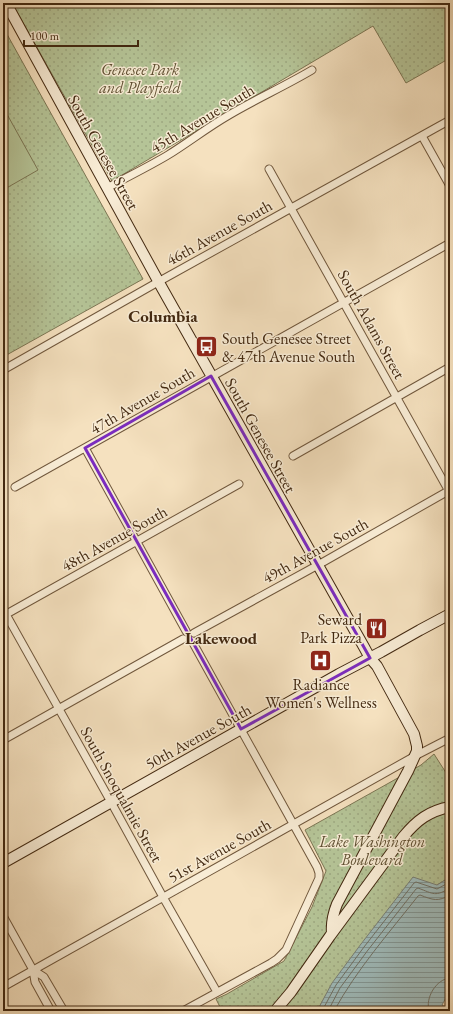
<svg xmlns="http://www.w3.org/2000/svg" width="453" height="1014" font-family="'EB Garamond',serif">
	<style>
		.park { fill: url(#park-dots); stroke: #7c7654 }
		.pitch { fill: #b5c497; stroke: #7c7654 }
		.water { fill: url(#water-rules); stroke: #7a8177 }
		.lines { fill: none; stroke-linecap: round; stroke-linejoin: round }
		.shore { stroke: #717266; stroke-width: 1 }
		.street-casing { stroke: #70573c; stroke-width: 9 }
		.secondary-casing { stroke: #432911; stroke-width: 12 }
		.street { stroke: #f8ecd5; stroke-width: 7 }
		.secondary { stroke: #f8ecd5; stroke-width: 10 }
		.marked { fill: none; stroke: #7b2cbf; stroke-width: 3; stroke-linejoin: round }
		.labels { text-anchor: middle; stroke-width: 3; stroke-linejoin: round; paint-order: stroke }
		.park-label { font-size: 16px; font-style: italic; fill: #605032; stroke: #f8ecd5 }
		.street-label { font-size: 16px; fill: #432911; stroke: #f8ecd5 }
		.poi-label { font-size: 16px; fill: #432911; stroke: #f8ecd5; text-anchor: start }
		.neighbourhood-label { font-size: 17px; font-weight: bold; fill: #432911; stroke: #f8ecd5 }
	</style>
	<defs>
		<pattern id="park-dots" width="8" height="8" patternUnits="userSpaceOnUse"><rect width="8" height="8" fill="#b5c497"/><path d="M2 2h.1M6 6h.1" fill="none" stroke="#9da881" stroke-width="1.8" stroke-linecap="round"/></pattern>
		<pattern id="water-rules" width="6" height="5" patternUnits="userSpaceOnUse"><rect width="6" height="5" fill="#9fbbbb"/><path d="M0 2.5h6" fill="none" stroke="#839897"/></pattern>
	</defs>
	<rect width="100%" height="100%" fill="#f5e1bf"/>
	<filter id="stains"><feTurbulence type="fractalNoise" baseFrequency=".005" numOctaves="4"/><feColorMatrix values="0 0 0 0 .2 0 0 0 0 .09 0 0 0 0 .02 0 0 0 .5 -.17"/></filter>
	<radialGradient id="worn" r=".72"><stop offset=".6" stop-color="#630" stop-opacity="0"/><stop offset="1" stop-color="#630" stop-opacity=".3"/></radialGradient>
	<path class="park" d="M12,3H450V58L406,83L373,26L112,181Z
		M3,27L143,279L3,357Z
		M434,754L450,779V877L437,885L333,983L317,1011H222L216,999L227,994L284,961L312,907L326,871L305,830L421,765Z"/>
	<path class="pitch" d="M3,107L38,170L3,190Z"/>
	<path class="water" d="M413,877L437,885L450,877V990L442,1005L450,1010V1011H317L332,983L361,944Z"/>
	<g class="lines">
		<path class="shore" d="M322,1011L336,985L364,947L414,883L416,882L437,889L450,882
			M328,1011L340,988L368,950L416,889L418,888C434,894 435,897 450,888
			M334,1011C357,969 389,933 418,896L420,895C433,900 438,902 450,895
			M429,1011C425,998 436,979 450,978"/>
		<defs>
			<path id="street" d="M422,136L450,186
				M269,169L450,493
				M107,188C127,177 148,167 168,155C189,142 208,127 229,115C256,99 285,86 312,70
				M3,370L158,282L450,120
				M85,448L186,631
				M293,456L450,367
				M15,487L450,243
				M3,609L111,802L163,897L217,992
				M3,616L239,484
				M194,633L318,565L450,490
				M3,740L183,639
				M3,916L33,970L44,977L64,1011
				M33,970L35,982L51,1011
				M3,987L415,756L450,738
				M183,1011L271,963L277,959L286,950L319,878V873L317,867L192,641"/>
			<path id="secondary" d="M6,3L162,288L364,647L370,658L377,666L414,734L417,746V751L408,771L337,904C333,914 331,922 332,933
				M3,863L339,674L381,652L420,630L450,614
				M275,1011L291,992L330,936L403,837C417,820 429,811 450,807"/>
		</defs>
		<use href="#street" class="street-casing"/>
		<use href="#secondary" class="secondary-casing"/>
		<use href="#street" class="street"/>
		<use href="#secondary" class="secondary"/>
	</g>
	<path class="marked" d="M211,376L370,658L241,729L85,448Z"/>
	<defs>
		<symbol id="bus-square" viewBox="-11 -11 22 22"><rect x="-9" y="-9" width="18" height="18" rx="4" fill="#8f2418" stroke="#f8ecd5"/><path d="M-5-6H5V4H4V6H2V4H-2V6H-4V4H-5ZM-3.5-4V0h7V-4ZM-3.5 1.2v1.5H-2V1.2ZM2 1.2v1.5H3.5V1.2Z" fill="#fff"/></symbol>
		<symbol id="restaurant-square" viewBox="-11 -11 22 22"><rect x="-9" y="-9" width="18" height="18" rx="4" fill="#8f2418" stroke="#f8ecd5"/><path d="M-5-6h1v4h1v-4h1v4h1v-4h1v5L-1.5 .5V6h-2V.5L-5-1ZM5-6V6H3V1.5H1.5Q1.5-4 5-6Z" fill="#fff"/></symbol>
		<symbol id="hospital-square" viewBox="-11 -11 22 22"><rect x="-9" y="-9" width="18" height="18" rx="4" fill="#8f2418" stroke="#f8ecd5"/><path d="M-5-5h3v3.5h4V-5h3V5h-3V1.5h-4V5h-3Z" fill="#fff"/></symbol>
	</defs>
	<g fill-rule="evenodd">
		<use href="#bus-square" x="194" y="334" width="25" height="25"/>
		<use href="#restaurant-square" x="364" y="616" width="25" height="25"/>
		<use href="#hospital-square" x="308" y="648" width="25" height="25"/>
	</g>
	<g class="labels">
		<g class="park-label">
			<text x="140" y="75">Genesee Park<tspan x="140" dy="18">and Playfield</tspan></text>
			<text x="372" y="847">Lake Washington<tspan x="372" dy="18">Boulevard</tspan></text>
		</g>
		<g class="street-label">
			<text transform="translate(202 118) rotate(-31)" y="6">45th Avenue South</text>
			<text transform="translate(104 152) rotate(61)" y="6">South Genesee Street</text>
			<text transform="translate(219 232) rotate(-29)" y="6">46th Avenue South</text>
			<text transform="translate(372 324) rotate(61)" y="6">South Adams Street</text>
			<text transform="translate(142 400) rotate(-30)" y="6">47th Avenue South</text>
			<text transform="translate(261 435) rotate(61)" y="6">South Genesee Street</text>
			<text transform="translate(114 538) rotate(-29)" y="6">48th Avenue South</text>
			<text transform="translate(315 550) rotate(-29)" y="6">49th Avenue South</text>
			<text transform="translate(198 736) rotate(-29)" y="6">50th Avenue South</text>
			<text transform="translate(122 794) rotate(61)" y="6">South Snoqualmie Street</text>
			<text transform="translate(219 850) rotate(-29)" y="6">51st Avenue South</text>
		</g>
		<g class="poi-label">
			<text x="222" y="344">South Genesee Street<tspan x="222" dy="18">&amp; 47th Avenue South</tspan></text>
			<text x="362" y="625" text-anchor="end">Seward<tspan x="362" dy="18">Park Pizza</tspan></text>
			<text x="321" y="690" text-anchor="middle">Radiance<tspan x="321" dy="18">Women's Wellness</tspan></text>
		</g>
		<g class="neighbourhood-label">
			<text x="163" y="322">Columbia</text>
			<text x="221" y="644">Lakewood</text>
		</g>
	</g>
	<rect width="453" height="1014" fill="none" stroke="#f5e1bf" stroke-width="16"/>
	<rect x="4" y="4" width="445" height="1006" fill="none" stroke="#432911" stroke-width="2"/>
	<rect x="8" y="8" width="437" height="998" fill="none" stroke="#432911"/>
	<path d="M24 40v6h114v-6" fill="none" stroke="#432911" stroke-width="2"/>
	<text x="30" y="40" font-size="12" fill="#432911" stroke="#f8ecd5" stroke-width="3" paint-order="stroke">100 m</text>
	<rect width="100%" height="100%" filter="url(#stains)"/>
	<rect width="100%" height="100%" fill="url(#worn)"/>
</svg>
